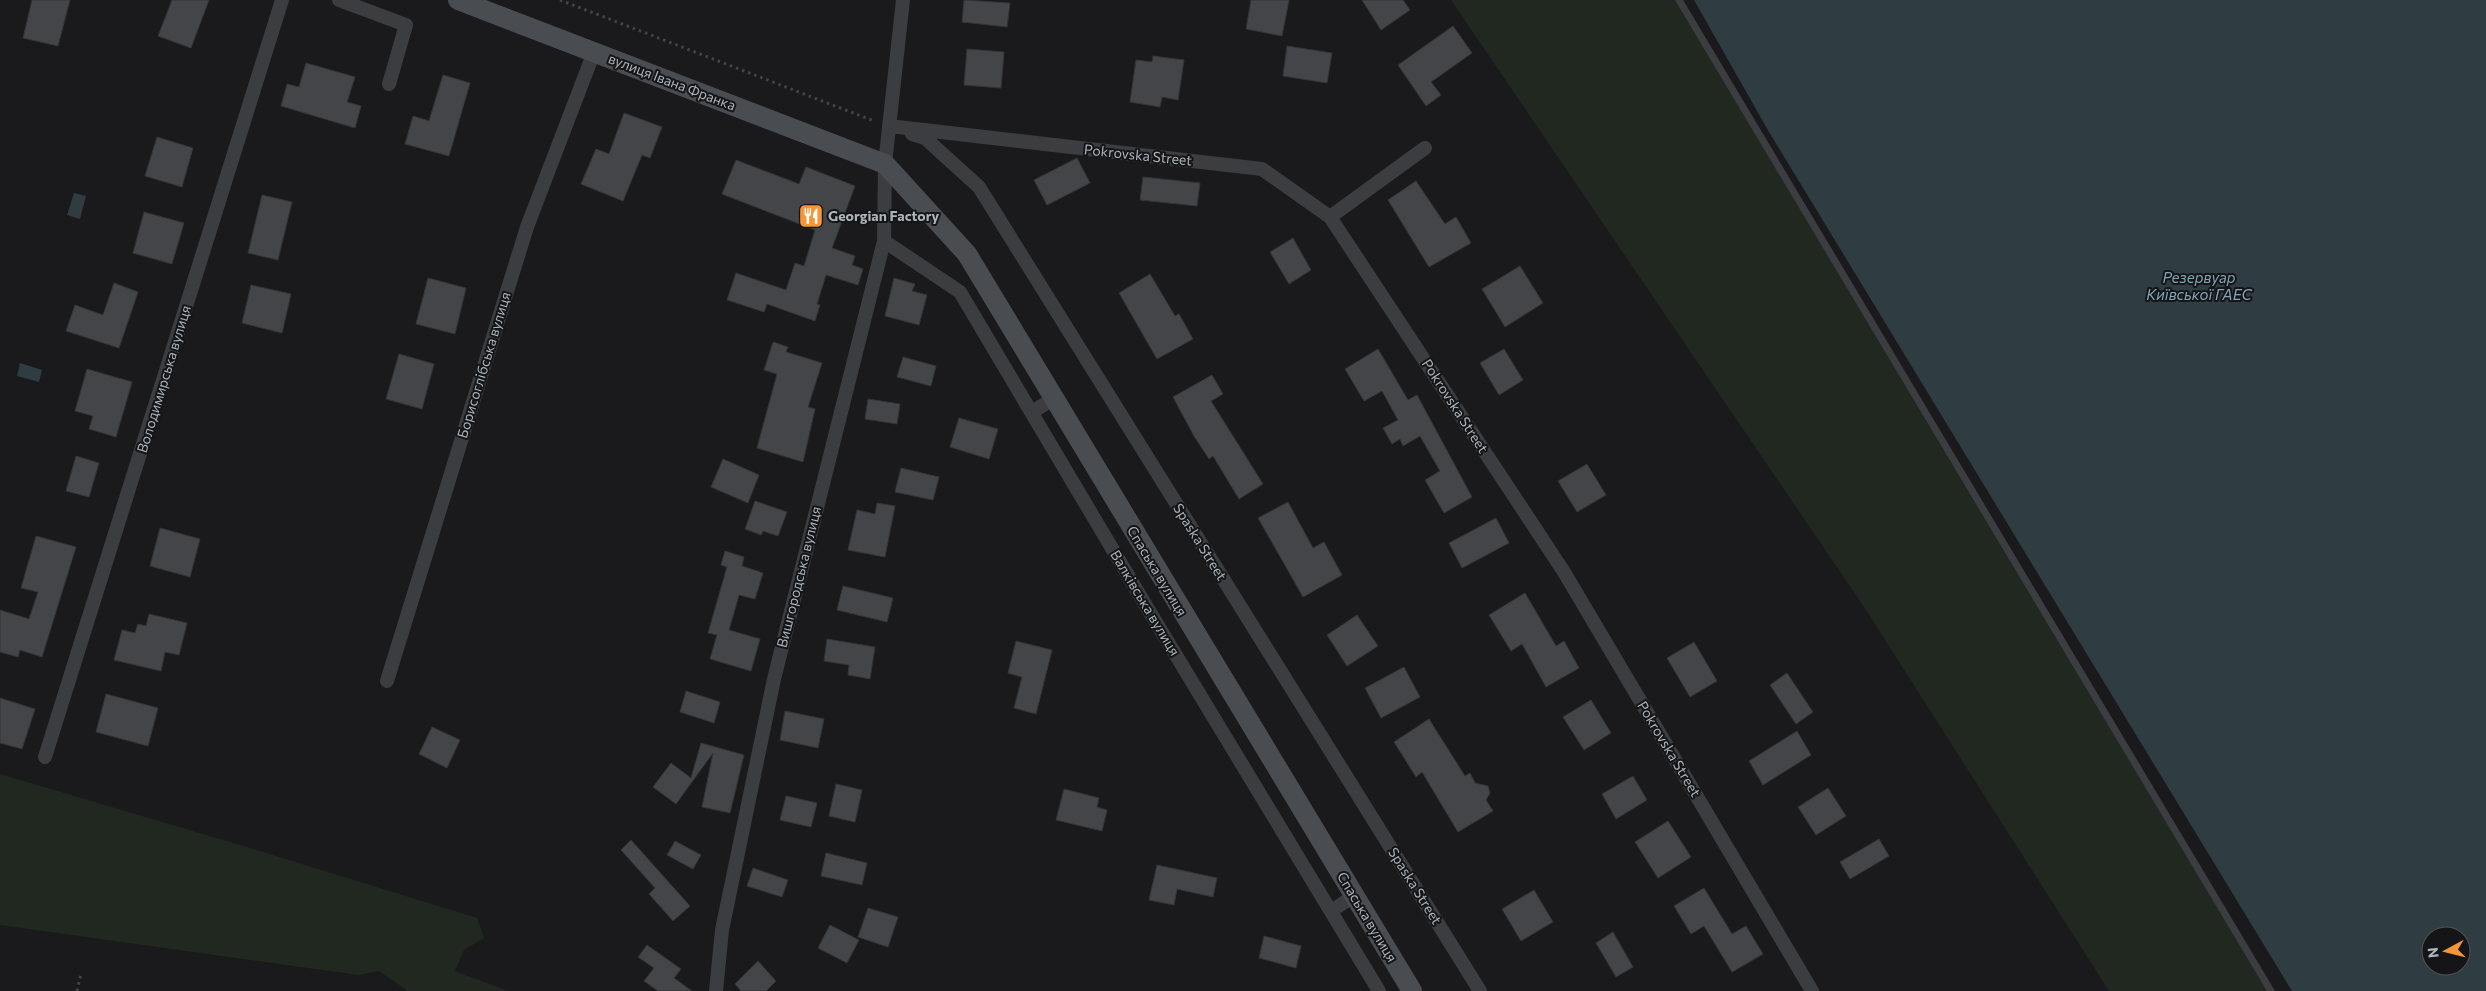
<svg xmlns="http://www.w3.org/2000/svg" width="2486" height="991" font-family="Commissioner,sans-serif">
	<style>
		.green { fill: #20281f }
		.water { fill: #2f3c41; fill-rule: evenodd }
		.building { fill: #444549; stroke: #343538 }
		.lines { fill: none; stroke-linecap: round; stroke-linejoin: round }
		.path { stroke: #414448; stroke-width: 3; stroke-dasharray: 2.5 4; stroke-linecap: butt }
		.lane { stroke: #3b3d41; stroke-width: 7 }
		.street { stroke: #3b3d41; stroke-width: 14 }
		.secondary { stroke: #494c51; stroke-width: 20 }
		.labels { text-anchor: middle; stroke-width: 4; stroke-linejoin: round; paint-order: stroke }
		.street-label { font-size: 14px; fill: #acb4bc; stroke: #151517 }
		.poi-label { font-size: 14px; font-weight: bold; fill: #acb4bc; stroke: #151517; text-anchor: start }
		.water-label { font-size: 15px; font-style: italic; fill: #83a7b7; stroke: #151517 }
	</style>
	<rect width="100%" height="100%" fill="#1a1a1c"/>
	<path class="green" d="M1451,0H1679L2271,991H2109L1864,607Z
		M0,774L240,845L477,918L484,938L464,950L455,971L508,991H408L379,971L358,975L0,925Z"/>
	<path class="water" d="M1694,0H2486V991H2292L1769,132ZM2431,936H2461V966H2431Z
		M74,193L86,196L80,219L67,215Z
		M20,363L42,370L39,382L17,376Z"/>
	<path class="building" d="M32,0H70L58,46L23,38Z
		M172,0H209L191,48L158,36Z
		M964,0L1010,3L1007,27L962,22Z
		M1251,0H1289L1282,36L1246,29Z
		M1362,0H1403L1410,10L1381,30Z
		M1453,26L1472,53L1431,82L1441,95L1426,106L1398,65Z
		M1287,46L1332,53L1327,83L1283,76Z
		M967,49L1004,52L1001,88L964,85Z
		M1153,56L1184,60L1178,100L1162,97L1160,107L1130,102L1136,60L1152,62Z
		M306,63L355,77L347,102L361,106L355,128L281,106L287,84L299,87Z
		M443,75L470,83L449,156L405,144L413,116L429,121Z
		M624,113L662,127L650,158L642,155L623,201L581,184L596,149L609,154Z
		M157,137L193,148L182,187L145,176Z
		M1077,158L1090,183L1047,205L1034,180Z
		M736,160L799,184L806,167L855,186L832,248L855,256L852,265L863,269L858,285L826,275L817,304L820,305L815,321L767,304L764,312L727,300L736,273L786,290L795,263L804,266L815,230L722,194Z
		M1143,177L1200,183L1197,206L1140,200Z
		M1416,181L1445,224L1456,217L1471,243L1429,267L1388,200Z
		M262,195L292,202L278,260L248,253Z
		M144,212L184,223L172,264L133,253Z
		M1293,238L1311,270L1289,284L1270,252Z
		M1520,266L1543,303L1505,327L1482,289Z
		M1150,274L1175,316L1179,314L1193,339L1157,359L1119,293Z
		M428,278L466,288L455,334L416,324Z
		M894,278L915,284L912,291L927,295L919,325L885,316Z
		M114,283L138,292L119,348L66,331L75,305L103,315Z
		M251,285L291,294L282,333L242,323Z
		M773,342L788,347L786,352L822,363L808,407L815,409L803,462L757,448L777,374L764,370Z
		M1378,349L1408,400L1417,395L1472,497L1444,513L1425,480L1440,471L1420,436L1403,446L1400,439L1392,444L1383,428L1398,420L1382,391L1364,401L1345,369Z
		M1504,349L1523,380L1499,395L1480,363Z
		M399,354L434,364L422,409L386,399Z
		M903,357L936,366L931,386L897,377Z
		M87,369L132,382L116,437L89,429L93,416L75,411Z
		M1212,375L1223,394L1211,401L1263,484L1239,499L1213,456L1209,459L1194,436L1173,397Z
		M868,399L900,404L897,424L865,419Z
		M959,418L998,429L989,459L950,447Z
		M76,456L99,463L89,497L66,491Z
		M723,459L759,475L748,503L711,487Z
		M1587,464L1606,495L1577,512L1558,481Z
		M901,468L939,477L933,500L895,492Z
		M755,501L787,512L778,536L763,531L761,535L745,529Z
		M1288,502L1313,548L1324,542L1342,575L1303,597L1258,518Z
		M877,503L895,506L885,557L848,550L857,510L875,514Z
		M1496,518L1509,543L1462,568L1449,543Z
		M160,528L200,539L190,577L150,566Z
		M36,536L76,547L42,657L20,650L18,657L0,652V610L29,619L38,592L21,588Z
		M725,551L744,557L742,566L763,573L755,599L739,595L729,630L760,639L751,671L710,659L717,635L708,633L727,567L721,565Z
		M843,586L893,598L887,622L837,610Z
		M1525,593L1556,646L1564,641L1579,668L1546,687L1522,644L1511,651L1489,615Z
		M149,614L187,623L179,655L165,652L161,671L114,660L122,630L135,633L138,624L146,626Z
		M1357,615L1378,646L1347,666L1327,635Z
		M827,639L875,647L870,679L848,675L849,665L824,661Z
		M1016,641L1052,650L1036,714L1014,708L1022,677L1008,673Z
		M1694,642L1717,681L1690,697L1667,658Z
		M1404,667L1420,697L1381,718L1365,688Z
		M1787,673L1813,712L1796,724L1770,685Z
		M686,691L720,702L714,723L680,712Z
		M106,694L158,708L148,746L96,732Z
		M0,698L35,709L22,749L0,743Z
		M1591,700L1611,733L1584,750L1563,717Z
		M785,711L824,719L818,748L780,740Z
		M1429,719L1465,776L1470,773L1475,783L1488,786L1490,793L1486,800L1493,811L1458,832L1422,772L1416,777L1394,742Z
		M432,727L460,740L447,768L419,754Z
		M1797,731L1811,755L1763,785L1749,761Z
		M701,743L744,755L730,813L702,807L713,753L676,804L653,787L671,763L691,778Z
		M1633,776L1647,800L1616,819L1602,794Z
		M836,784L862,790L855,822L829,816Z
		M1828,788L1846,816L1816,835L1798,807Z
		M1064,789L1099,798L1097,807L1107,810L1102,831L1056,820Z
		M786,796L817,803L811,827L780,820Z
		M1668,821L1691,857L1658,878L1635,842Z
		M1879,839L1889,856L1850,879L1840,862Z
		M631,840L690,906L673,921L649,894L655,888L621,850Z
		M675,841L701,855L693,869L667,855Z
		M826,853L867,863L862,885L821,876Z
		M1157,865L1217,878L1213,897L1177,889L1174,905L1149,900Z
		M753,868L788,880L782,897L747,886Z
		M1704,888L1732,934L1746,926L1763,954L1732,972L1704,926L1691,934L1674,906Z
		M1534,890L1553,922L1521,941L1502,909Z
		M868,908L898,917L888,947L858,937Z
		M830,925L859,940L847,963L818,948Z
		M1613,932L1633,967L1616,977L1596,943Z
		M1264,936L1301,946L1296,968L1259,958Z
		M647,945L681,969L674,978L692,991H658L644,981L654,968L638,957Z
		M758,961L776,981L766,991H741L735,984Z"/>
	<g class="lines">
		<path class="path" d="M560,0L874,121
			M77,991L81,974"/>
		<path class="lane" d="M1679,0L2271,991"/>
		<path class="street" d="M339,0L406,25L389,84
			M889,126L1262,169L1330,217L1564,572L1812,991
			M912,134L925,138L979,187L1480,991
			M1330,217L1425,148
			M884,241L960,292L1145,604L1379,991
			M1032,412L1053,399
			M387,681L527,227L594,52
			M45,757L282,0
			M1331,911L1354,896
			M716,991L722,930L774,679L884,241L885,164L903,0"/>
		<path class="secondary" d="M458,0L885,164L967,254L1412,991"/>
	</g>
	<defs>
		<symbol id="restaurant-square" viewBox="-11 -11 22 22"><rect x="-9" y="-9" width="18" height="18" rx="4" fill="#f69638" stroke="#151517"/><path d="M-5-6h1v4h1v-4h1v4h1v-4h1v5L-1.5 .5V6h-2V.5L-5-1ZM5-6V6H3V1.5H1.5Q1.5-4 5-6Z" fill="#fff"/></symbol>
	</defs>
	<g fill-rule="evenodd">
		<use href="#restaurant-square" x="797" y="202" width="28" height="28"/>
	</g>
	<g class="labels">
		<g class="street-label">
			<text transform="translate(672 82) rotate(21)" y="5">вулиця Івана Франка</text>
			<text transform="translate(1138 155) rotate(6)" y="5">Pokrovska Street</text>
			<text transform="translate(484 365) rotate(-73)" y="5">Борисоглібська вулиця</text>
			<text transform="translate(164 379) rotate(-73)" y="5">Володимирська вулиця</text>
			<text transform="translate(1455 406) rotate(57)" y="5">Pokrovska Street</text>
			<text transform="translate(1200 542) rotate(58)" y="5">Spaska Street</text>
			<text transform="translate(1157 571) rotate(59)" y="5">Спаська вулиця</text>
			<text transform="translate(799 577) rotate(-76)" y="5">Вишгородська вулиця</text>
			<text transform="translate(1145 603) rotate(59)" y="5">Валківська вулиця</text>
			<text transform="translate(1669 749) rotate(59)" y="5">Pokrovska Street</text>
			<text transform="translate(1415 886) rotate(58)" y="5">Spaska Street</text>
			<text transform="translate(1367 917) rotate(59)" y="5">Спаська вулиця</text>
		</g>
		<g class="poi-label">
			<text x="828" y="221">Georgian Factory</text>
		</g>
		<g class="water-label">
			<text x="2199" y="283">Резервуар<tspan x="2199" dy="17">Київської ГАЕС</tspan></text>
		</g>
	</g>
	<g transform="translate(2446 951) rotate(263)"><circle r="24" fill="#151517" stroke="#515559"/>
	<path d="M0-4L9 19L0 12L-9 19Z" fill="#f69638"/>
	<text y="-8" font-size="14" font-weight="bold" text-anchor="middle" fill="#acb4bc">N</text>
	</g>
</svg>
